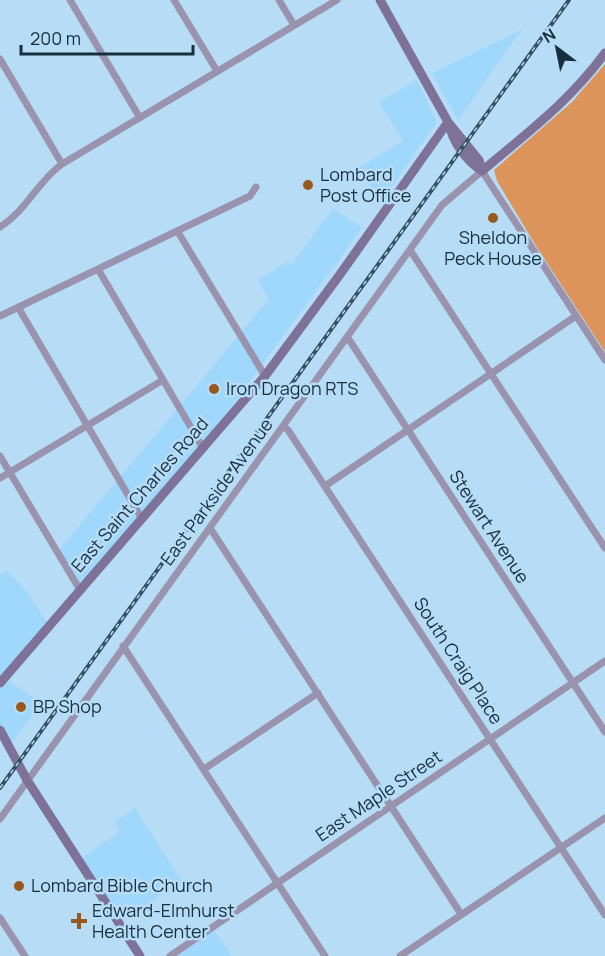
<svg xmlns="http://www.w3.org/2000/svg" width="605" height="956" font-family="Manrope,sans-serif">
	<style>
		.built { fill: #a0d7fd }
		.green { fill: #dc945a }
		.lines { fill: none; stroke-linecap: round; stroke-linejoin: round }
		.street { stroke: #9a93ad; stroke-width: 7 }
		.secondary { stroke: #7e7298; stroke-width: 9 }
		.rail-casing { stroke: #355062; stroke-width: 4 }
		.rail { stroke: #b7dcf5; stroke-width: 1.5; stroke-dasharray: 4.5; stroke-linecap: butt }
		.poi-dot { fill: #96581e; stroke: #b7dcf5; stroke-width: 2 }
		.labels { text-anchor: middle; stroke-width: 5; stroke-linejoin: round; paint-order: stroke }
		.poi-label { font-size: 18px; fill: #162f3f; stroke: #b7dcf5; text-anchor: start }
		.street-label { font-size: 18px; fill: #162f3f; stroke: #b7dcf5 }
	</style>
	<rect width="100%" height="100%" fill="#b7dcf5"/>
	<path class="built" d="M523,29L509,47L458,121L432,73Z
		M417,80L437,122L385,196L368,184L354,170L403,141L379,102Z
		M333,208L362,228L201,448L80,585L59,550L269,299L258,280L288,261L291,265Z
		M6,570L29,594L48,624L0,678V575Z
		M6,679L41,703L11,744L0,725V687Z
		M135,808L182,881L121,922L82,858L119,832L115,822Z
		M213,929L232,956H174Z"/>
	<path class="green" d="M605,64V352L536,246L497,181L494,170L572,102Z"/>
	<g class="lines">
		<path class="street" d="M70,0L140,118
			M174,0L217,71
			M279,0L294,25
			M0,59L62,164
			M0,227C28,209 37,182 62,164L337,0
			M178,232L265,376
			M410,250L605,548
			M98,269L203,448
			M18,307L142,519
			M0,316L250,196L256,187
			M348,338L605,732
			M283,426L288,430L605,915
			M0,456L80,590
			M0,478L163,380
			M325,486L576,316
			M210,528L461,914
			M123,646L325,956
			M204,769L318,693
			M0,819L442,205L482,171L605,360
			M0,918L25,956
			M170,956L605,661
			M400,956L605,818"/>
		<path class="secondary" d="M380,0L448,122L479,160L482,171
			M449,124C453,143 466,160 482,171
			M482,171C526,134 571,100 605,53
			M0,683L265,376L341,273L448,122
			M0,730L27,780L140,956"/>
		<defs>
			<path id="rail" d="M0,788L569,0"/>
		</defs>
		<use href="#rail" class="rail-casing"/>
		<use href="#rail" class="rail"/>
	</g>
	<g class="poi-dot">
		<circle cx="308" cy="185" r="6"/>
		<circle cx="493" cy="218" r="6"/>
		<circle cx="214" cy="389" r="6"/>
		<circle cx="21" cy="707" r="6"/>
		<circle cx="19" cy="886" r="6"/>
		<path d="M76 912h6v6h6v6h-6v6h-6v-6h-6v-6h6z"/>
	</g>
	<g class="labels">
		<g class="poi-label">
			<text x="320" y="181">Lombard<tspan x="320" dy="21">Post Office</tspan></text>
			<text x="493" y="244" text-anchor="middle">Sheldon<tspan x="493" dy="21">Peck House</tspan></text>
			<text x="226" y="395">Iron Dragon RTS</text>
			<text x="33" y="713">BP Shop</text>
			<text x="31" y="892">Lombard Bible Church</text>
			<text x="92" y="917">Edward-Elmhurst<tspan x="92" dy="21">Health Center</tspan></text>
		</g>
		<g class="street-label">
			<text transform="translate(217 492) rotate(-54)" y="6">East Parkside Avenue</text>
			<text transform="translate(140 495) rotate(-49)" y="6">East Saint Charles Road</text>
			<text transform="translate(489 527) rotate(57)" y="6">Stewart Avenue</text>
			<text transform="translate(458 661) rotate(57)" y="6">South Craig Place</text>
			<text transform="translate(379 796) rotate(-34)" y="6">East Maple Street</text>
		</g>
	</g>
	<g transform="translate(557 48) rotate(328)" stroke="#b7dcf5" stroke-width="4.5" paint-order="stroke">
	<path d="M0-4.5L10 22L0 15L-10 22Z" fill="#162f3f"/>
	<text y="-9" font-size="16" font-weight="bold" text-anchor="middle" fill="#162f3f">N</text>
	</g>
	<path d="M21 45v9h172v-9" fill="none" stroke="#162f3f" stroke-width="3"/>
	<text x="30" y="45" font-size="18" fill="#162f3f" stroke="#b7dcf5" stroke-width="4.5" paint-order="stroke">200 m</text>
</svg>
